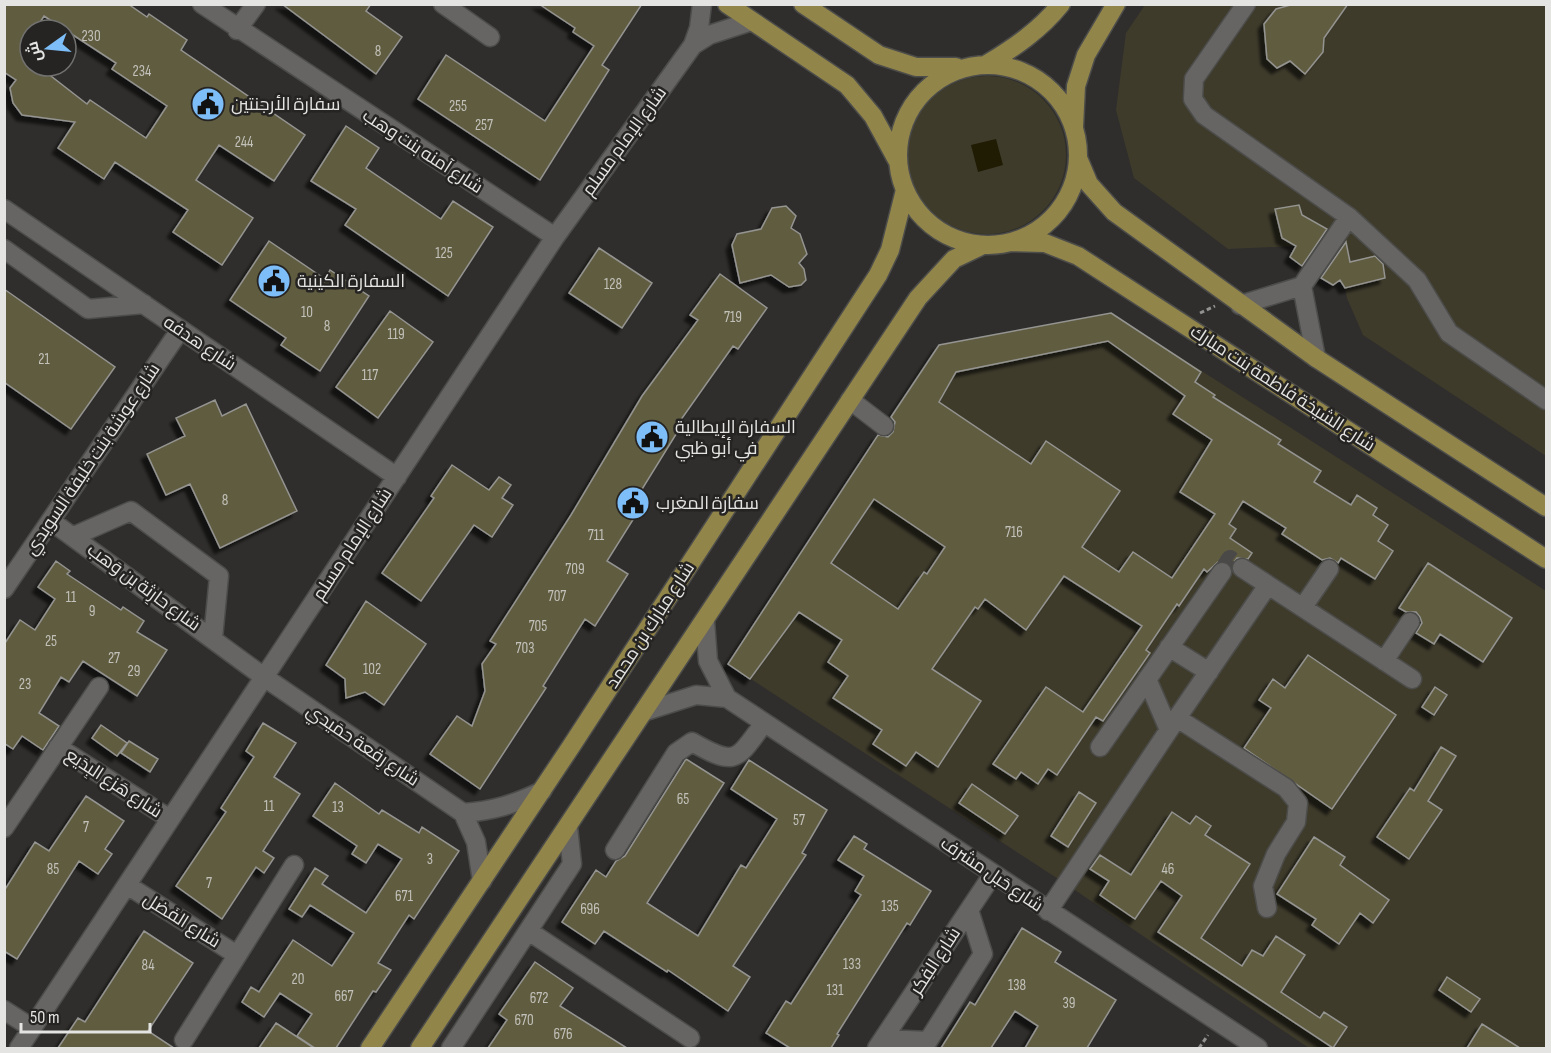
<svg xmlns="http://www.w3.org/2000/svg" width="1551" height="1053" font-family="'Sofia Sans Condensed',Cairo,sans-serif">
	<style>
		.green { fill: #3e3b2b }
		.water { fill: #201b03 }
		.building { fill: #615b41; stroke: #949491; stroke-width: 1.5; fill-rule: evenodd; filter: url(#shadow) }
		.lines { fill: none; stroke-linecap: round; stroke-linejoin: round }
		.minor-tunnel { stroke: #4a4947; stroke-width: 18; stroke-dasharray: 18 9; stroke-linecap: butt }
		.minor-casing { stroke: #4c4c4a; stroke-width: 21 }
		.major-casing { stroke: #4c4c4a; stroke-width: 21 }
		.path { stroke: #929290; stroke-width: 3; stroke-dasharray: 4.5 3; stroke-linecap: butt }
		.minor { stroke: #666563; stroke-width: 18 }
		.major { stroke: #92854a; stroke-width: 18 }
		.labels { text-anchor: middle; stroke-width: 5; stroke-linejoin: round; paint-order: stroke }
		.number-label { font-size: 15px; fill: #c3c2ba }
		.poi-label { font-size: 18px; fill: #e4e4e2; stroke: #252422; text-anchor: start }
		.street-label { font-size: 18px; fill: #e4e4e2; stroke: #252422 }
	</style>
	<defs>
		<filter id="shadow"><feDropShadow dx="-5.5" dy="5.5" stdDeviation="1.5" flood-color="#0009"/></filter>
	</defs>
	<rect width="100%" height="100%" fill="#2f2e2c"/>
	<path class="green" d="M1145,5H1294L1276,9L1264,24L1267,59L1277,68L1290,61L1305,74L1323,52L1324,38L1348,5H1546V456L1363,335L1347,298L1345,288L1385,278L1382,255L1350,262L1345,238L1311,220L1304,225L1299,205L1276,209L1282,238L1296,246L1228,249L1134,178L1116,110L1126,33Z
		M908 155a79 79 0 1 1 158 0a79 79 0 1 1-158 0Z
		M1111,313L1546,591V1048H1309L1066,884L728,664L939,345Z"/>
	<path class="water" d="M996,139L1003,165L978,172L971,145Z"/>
	<path class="building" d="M4,4H128L147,17L149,14L187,40L181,50L305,135L274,181L219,145L196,180L253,218L222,265L173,232L188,210L115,162L104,179L58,148L75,122L22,115L13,103L10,88L16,80L4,72ZM44,16L116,63L112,69L167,106L146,138L90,100L87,104L38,66H30V60L22,54L25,50L22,48L30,37V30H35Z
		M282,4H371L366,11L402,37L376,74Z
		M539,4H642L602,65L609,70L540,180L418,99L446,55L545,121L594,46L573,32L575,28Z
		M1294,4H1348L1324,38L1323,52L1305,74L1290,61L1277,68L1267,59L1264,24L1276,9Z
		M346,126L379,148L366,168L441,219L453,201L493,227L448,296L345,225L356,209L311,181Z
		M1299,205L1302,215L1327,229L1302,266L1290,257L1296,246L1282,238L1275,209Z
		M786,206L796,216L791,228L800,234L807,254L799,263L804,269L806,280L801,285L789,287L771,275L740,283L732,245L737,234L761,229L772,208Z
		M269,241L325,279L330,270L369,296L320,371L281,345L286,338L230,300Z
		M1346,242L1350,262L1375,256L1383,264L1385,278L1345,288L1340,280L1333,285L1321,278Z
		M599,248L652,283L622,328L569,293Z
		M720,274L767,308L738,349L733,346L680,421L683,423L639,494L646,499L607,561L628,574L595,626L585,619L543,686L546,688L480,789L430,754L457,716L472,726L485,691L482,664L496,644L490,641L571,515L642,396L698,320L690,315Z
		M4,289L115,367L71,429L4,382Z
		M390,311L433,342L378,418L336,387Z
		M1111,313L1201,372L1195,382L1215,395L1213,397L1281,440L1278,444L1321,471L1314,482L1351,505L1357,495L1377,508L1373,515L1388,525L1378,541L1393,551L1375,579L1341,558L1338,563L1330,558L1322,560L1282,534L1286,528L1243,501L1229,524L1236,529L1230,538L1252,553L1248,559L1237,558L1231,566L1224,561L1218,562L1207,572L1204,569L1179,606L1177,604L1146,650L1150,653L1103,721L1096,717L1057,775L1048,769L1038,784L1021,772L1016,779L993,764L1046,687L1083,712L1142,626L1064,576L1026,630L985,599L978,609L975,607L932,669L981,701L938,767L916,752L906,766L873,744L882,730L833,698L848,676L828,662L842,640L799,612L750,679L728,664L878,435L888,437L893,432L895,422L891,417L939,345ZM1108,341L1185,396L1173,414L1212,440L1180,492L1215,514L1172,578L1133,552L1119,572L1082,547L1120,491L1046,441L1031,464L939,402L956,372ZM874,499L945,547L927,574L924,572L898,609L831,563Z
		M215,400L222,416L246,404L297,511L220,548L190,484L166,495L147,454L185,436L176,418Z
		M452,465L489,490L499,477L511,485L502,498L513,505L492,537L474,525L421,601L382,573L434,498L431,496Z
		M56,561L70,571L67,574L121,610L123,607L144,621L137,632L167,650L137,696L83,661L69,682L61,677L39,713L59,726L43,750L22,736L13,749L4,743L5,643L20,620L35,630L55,599L38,587Z
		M1428,563L1512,618L1483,662L1440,634L1434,644L1416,633L1422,623L1420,617L1416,612H1406L1399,608Z
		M366,601L426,644L384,705L365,692L346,698L345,679L326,665Z
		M1308,655L1396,715L1332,809L1244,748L1271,708L1259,700L1273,679L1285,688Z
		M1435,687L1447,695L1434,715L1422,707Z
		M263,723L296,743L274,777L300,794L263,851L274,858L264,873L256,867L222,919L176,886L226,812L221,808L254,757L246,751Z
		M101,725L127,743L117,756L92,738Z
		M129,741L158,759L150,772L121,753Z
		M1441,747L1456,756L1428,801L1442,810L1409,859L1377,837L1410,788L1414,791Z
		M686,759L724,783L647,903L698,936L741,865L746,868L777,819L731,789L749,760L827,810L802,853L806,855L733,966L750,977L728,1011L668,970L667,972L604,931L595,944L562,922L596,870L606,877L616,861L625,856Z
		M335,783L379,814L382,810L419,833L422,827L459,851L414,919L409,915L378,963L391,970L376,992L373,991L336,1048H315L297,1036L312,1014L280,993L264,1017L242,1002L251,987L259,992L293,940L332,966L354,933L310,905L302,917L289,909L315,868L328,876L322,884L366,913L402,859L378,844L366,863L352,854L357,846L313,816Z
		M972,784L1018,816L1005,834L959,803Z
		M1079,792L1096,803L1068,847L1051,836Z
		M86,796L124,821L105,849L112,854L98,874L79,861L17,959L4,951V891L35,842L49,851Z
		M1172,812L1190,824L1196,816L1211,826L1205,835L1250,864L1201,938L1242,966L1252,950L1263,956L1276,936L1305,955L1281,992L1320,1018L1324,1012L1347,1027L1333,1048L1158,932L1182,896L1161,881L1135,919L1100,895L1109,881L1090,869L1100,855L1131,875Z
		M854,836L867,844L864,849L931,891L910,925L907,923L837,1034L839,1035L831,1048H790L766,1033L786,1001L791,1004L861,895L855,891L864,876L838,860Z
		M1314,837L1345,857L1340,865L1389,900L1373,923L1360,913L1339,944L1312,925L1316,919L1277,894Z
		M1022,928L1061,952L1055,962L1116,1000L1087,1048H1025L1038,1026L1015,1011L991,1048H941L970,1002L975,1005Z
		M144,931L193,963L148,1031L174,1048H58L78,1018L85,1022Z
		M535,962L573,988L560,1006L627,1048H488L507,1020L499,1014Z
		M1447,977L1480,999L1471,1012L1439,990Z
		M276,1023L314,1048H259Z
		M1482,1024L1520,1048H1467Z"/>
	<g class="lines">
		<path class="minor-tunnel" d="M1222,572L1230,559L1242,568"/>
		<defs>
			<path id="minor" d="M202,4L555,237
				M443,4L490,37
				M1246,4L1194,79L1193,99L1204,115L1349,217L1417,280L1449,333L1546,400
				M237,30L256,4
				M693,45L709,35L752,21
				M4,209L397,477
				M4,249L88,309L144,304
				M1302,286L1316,358
				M1240,305L1302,286L1349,217
				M850,400L884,426
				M51,521L264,677L463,813L476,842L482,881
				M74,536L131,511L219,576L213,638
				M1242,568L1268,585
				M4,589L180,330
				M1303,607L1329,569
				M705,621L708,661L727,698L1258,1048
				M1169,647L1209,672
				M1384,661L1410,622
				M1147,679L1169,730
				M646,711L696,695L727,698
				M1177,718L1268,585L1412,679
				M58,747L170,819
				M1100,747L1222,572
				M463,813C493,811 515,804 542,791
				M4,828L99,687
				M615,850L676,753L692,742C736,767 736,761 764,723
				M127,885L237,955
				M1048,911L1177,718L1286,788L1298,803L1296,822L1276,854L1263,886L1267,908
				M530,932L690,1038
				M4,1010L32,1028
				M884,1039L928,1041L983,954L969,910
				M184,1040L294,865
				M19,1048L555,237L693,45L699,28L702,4
				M451,1048L572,864L568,827
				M877,1048L993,874"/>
			<path id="major" d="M727,4L847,85L873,116L897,160
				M803,4L879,55L916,67H956
				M987,64C1015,47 1040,30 1061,4
				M898 155a90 90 0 1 1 180 0a90 90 0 1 1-180 0Z
				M1074,127L1076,86L1086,55L1116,4
				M1078,158L1089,184L1114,212L1316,358L1546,507
				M1011,242L1045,243L1078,256L1546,559
				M370,1048L572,745L878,275L890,250L905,190
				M420,1048L918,298L954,259L983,245"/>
		</defs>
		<use href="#minor" class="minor-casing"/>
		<use href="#major" class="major-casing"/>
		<path class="path" d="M1200,313L1215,306
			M1199,1048L1208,1035"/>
		<use href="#minor" class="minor"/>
		<use href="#major" class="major"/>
	</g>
	<defs>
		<symbol id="civic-disc" viewBox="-11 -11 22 22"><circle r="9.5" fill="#7dbef9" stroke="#252422"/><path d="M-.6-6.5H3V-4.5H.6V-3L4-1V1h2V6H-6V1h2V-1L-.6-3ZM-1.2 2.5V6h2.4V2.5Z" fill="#111"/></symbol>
	</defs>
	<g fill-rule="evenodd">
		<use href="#civic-disc" x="189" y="85" width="38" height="38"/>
		<use href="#civic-disc" x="255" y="262" width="38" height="38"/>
		<use href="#civic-disc" x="633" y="418" width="38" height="38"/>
		<use href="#civic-disc" x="614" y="484" width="38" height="38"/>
	</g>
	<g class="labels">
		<g class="number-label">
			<text x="91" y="41">230</text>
			<text x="378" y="56">8</text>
			<text x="142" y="76">234</text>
			<text x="458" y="111">255</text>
			<text x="484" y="130">257</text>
			<text x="244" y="147">244</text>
			<text x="444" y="258">125</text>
			<text x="613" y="289">128</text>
			<text x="307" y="317">10</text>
			<text x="733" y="322">719</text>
			<text x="327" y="331">8</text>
			<text x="396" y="339">119</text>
			<text x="44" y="364">21</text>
			<text x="370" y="380">117</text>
			<text x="225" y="505">8</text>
			<text x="1014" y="537">716</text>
			<text x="596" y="540">711</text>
			<text x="575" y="574">709</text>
			<text x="557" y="601">707</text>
			<text x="71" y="602">11</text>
			<text x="92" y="616">9</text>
			<text x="538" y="631">705</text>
			<text x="51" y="646">25</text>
			<text x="525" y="653">703</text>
			<text x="114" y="663">27</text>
			<text x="372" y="674">102</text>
			<text x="134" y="676">29</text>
			<text x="25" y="689">23</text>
			<text x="683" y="804">65</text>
			<text x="269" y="811">11</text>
			<text x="338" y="812">13</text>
			<text x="799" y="825">57</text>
			<text x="86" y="832">7</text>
			<text x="430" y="864">3</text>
			<text x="53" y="874">85</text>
			<text x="1168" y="874">46</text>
			<text x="209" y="888">7</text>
			<text x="404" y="901">671</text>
			<text x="890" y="911">135</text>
			<text x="590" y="914">696</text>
			<text x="852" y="969">133</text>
			<text x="148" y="970">84</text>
			<text x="298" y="984">20</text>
			<text x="1017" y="990">138</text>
			<text x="835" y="995">131</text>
			<text x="344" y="1001">667</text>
			<text x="539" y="1003">672</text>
			<text x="1069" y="1008">39</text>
			<text x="524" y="1025">670</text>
			<text x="563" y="1039">676</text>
		</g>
		<g class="poi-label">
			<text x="231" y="110">سفارة الأرجنتين</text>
			<text x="297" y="287">السفارة الكينية</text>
			<text x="675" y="433">السفارة الإيطالية<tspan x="675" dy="21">في أبو ظبي</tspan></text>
			<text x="656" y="509">سفارة المغرب</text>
		</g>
		<g class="street-label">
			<text transform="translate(624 141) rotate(-54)" y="6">شارع الإمام مسلم</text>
			<text transform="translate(423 151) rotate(33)" y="6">شارع آمنه بنت وهب</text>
			<text transform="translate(200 343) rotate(34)" y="6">شارع هدفه</text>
			<text transform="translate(1283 388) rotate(33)" y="6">شارع الشيخة فاطمة بنت مبارك</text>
			<text transform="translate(92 459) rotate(-56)" y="6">شارع عوشة بنت خليفة السويدي</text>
			<text transform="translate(352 544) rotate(-57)" y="6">شارع الإمام مسلم</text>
			<text transform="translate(144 587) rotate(36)" y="6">شارع حارِثة بن وَهب</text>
			<text transform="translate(650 625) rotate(-57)" y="6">شارع مبارك بن محمد</text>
			<text transform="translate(363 745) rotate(34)" y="6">شارع رِقعة حمَيدي</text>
			<text transform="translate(114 783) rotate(33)" y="6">شارع هَزع البِدَيع</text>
			<text transform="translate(992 874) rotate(34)" y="6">شارع حَبل مشرف</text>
			<text transform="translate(182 920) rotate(32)" y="6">شارع الفَضل</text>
			<text transform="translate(935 961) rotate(-57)" y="6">شارع الفِكر</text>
		</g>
	</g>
	<rect width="1551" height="1053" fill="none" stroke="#e4e4e2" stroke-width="12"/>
	<g transform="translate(48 48) rotate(255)"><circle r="28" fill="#252422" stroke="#71716f" stroke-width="1.5"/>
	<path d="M0-4.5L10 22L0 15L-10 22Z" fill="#7dbef9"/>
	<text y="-9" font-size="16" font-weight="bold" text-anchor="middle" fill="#e4e4e2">ش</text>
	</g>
	<path d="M21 1023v9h129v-9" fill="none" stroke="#e4e4e2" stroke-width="3"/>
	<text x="30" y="1023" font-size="18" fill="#e4e4e2" stroke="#252422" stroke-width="4.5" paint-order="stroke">50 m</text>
</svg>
